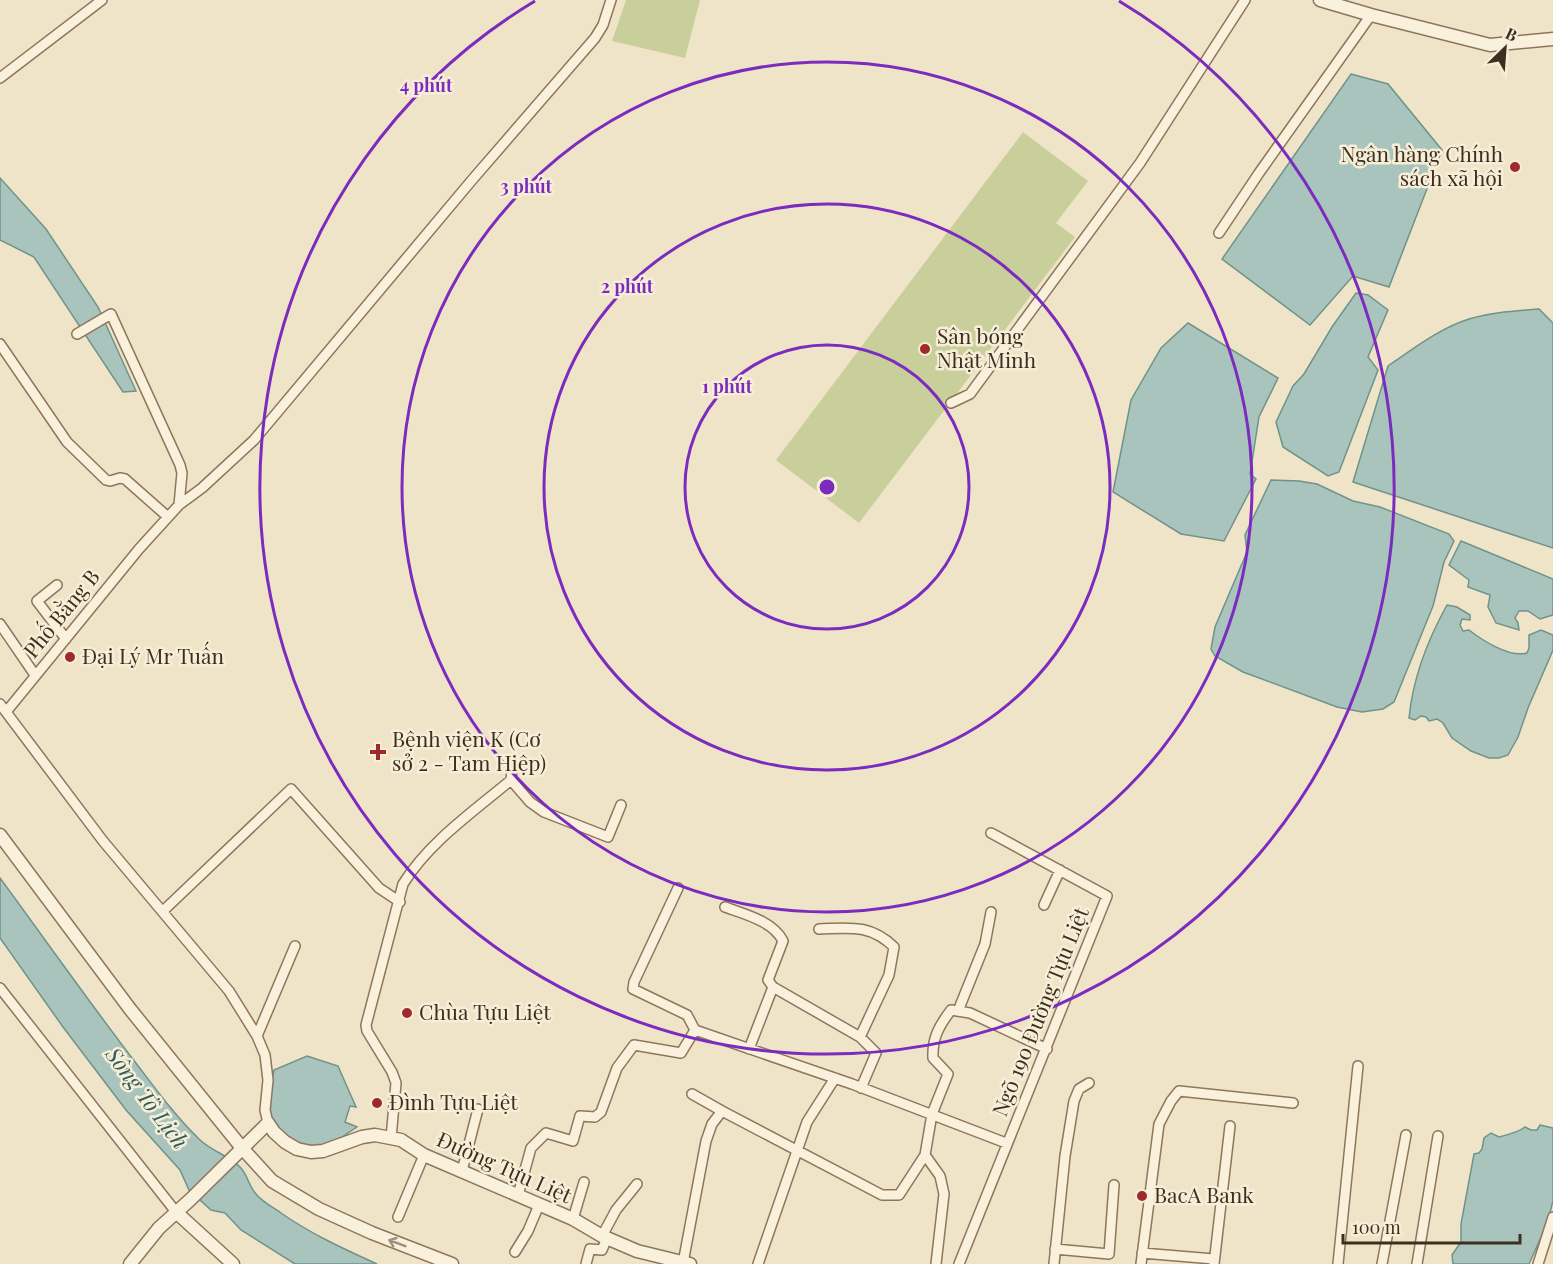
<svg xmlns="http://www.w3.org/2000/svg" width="1553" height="1264" font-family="'Playfair Display',serif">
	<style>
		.green { fill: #c9cf9b }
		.water { fill: #a9c4bc; stroke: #6f938a; stroke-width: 1.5 }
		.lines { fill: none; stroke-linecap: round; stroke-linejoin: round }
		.minor-casing { stroke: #8d765c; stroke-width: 12 }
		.tertiary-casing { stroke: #8d765c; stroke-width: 15 }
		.minor { stroke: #faf1dc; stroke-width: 9 }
		.tertiary { stroke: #faf1dc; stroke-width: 12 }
		.oneway { stroke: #9c907e }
		.ring { fill: none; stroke: #7b2cbf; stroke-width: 3 }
		.poi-dot { fill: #9e2a2b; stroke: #f7eed8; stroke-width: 2 }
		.labels { text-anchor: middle; stroke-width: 5; stroke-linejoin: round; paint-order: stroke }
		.poi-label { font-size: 21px; fill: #3d2e20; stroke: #f7eed8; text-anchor: start }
		.street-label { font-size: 21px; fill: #3d2e20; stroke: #f7eed8 }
		.water-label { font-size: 22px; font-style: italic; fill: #2f5d5a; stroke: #f7eed8 }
		.centre { fill: #7b2cbf; stroke: #f7eed8; stroke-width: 3 }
		.ring-label { font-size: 18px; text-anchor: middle; font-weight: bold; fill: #7b2cbf; stroke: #f7eed8; stroke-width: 5; stroke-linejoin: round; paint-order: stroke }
	</style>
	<rect width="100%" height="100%" fill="#f0e4c8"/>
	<path class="green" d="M626,0H700L685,58L612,41Z
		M1023,132L1088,181L1056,223L1075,237L859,523L776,460Z"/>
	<path class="water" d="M1351,74L1388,84L1442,150L1389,287L1353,276L1310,325L1222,259Z
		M0,178L46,229L98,307L136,391L123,392L34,257L0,240Z
		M1356,293L1368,295L1388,310L1368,357L1378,370L1339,472L1328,476L1283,447L1276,422L1293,386L1304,374L1332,327Z
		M1539,309L1553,323V548L1353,482L1388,366C1413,349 1440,328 1469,319C1492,312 1515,311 1539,309Z
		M1188,323L1278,378L1259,417L1250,474L1256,479L1224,541L1181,534L1113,492L1131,400L1161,348Z
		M1271,480L1299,481L1317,484L1353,501L1380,507L1449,534L1454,541L1444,562L1433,606L1394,702L1383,709L1362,712L1337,707L1243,672L1215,656L1211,649L1215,627L1247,552L1245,535Z
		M1461,541L1553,579V615L1540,619L1528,611H1519L1515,618L1518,623L1519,630L1496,623L1488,607L1490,595L1468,587L1469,580L1449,565Z
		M1447,605L1457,607L1470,615V620L1462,619L1460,625L1463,631L1469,630C1482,640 1509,658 1527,653L1529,648V635L1541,630L1553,635V650L1528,708L1518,737L1508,755L1499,758H1489L1471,751L1452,738L1443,723L1437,719L1429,721L1426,717L1421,716L1415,720L1409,718C1413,677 1427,641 1447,605Z
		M0,878C44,938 87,999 132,1058C153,1085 174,1115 199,1139C211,1151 228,1155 240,1167C248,1175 248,1185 256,1194C262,1202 273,1207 281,1213C311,1234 344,1249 377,1264H295L241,1230L225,1213L211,1210L189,1190L180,1170L126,1110L63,1027L0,938Z
		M307,1056L338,1066L356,1107L350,1106L345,1122L357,1127L330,1145L297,1147C289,1139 274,1129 270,1119C265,1103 271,1085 274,1070Z
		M1540,1125L1553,1128V1201L1547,1224L1529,1264H1453L1452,1255L1461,1242V1224L1474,1154L1479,1153L1482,1149L1484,1138L1491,1133L1499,1137C1507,1135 1519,1132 1525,1127L1531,1130H1537Z"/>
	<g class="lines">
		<defs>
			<path id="minor" d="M0,78L102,0
				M1219,233L1259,173L1371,15
				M77,334L111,314L180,465L182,473L179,505
				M0,344L67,442L106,480L110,481L120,478L125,479L168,517
				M951,403L970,394L1140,163L1245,0
				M57,585L37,601L66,639
				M0,624L35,675
				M0,704L103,841L229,991L257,1036L265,1055L268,1080L265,1110L268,1123
				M6,712L139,549L179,505L202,488L254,440L472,180L595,38L603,25L611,0
				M512,770L511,780L530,802L544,812L608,837L621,805
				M678,888L634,982L633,989L687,1015L695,1030L852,1084L1006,1143
				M1044,905L1060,870
				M725,907C744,914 773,921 783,941L768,980L773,987L860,1037L876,1053L861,1088
				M163,911L291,789L379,888L400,902
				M819,929C850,928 870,924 894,947L889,975L860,1037
				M0,988L176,1212
				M958,1011L985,944L991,912
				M257,1036L295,946
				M749,1049L773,987
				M692,1094L722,1111L882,1195H899L925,1155
				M391,1138L396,1083L392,1072L367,1031L366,1025L403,884C429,842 474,811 511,780
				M462,1171L478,1109
				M518,1195L531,1148L546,1133L573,1141L580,1116L595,1117L601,1112L617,1068L634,1045L681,1053L695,1030
				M398,1217L424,1155
				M573,1219L584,1182
				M602,1236L616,1210L637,1184
				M1055,1249L1109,1254L1114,1185
				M515,1252L528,1231L539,1205
				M1142,1253L1214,1259
				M683,1263L706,1141L712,1124L722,1111
				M586,1264L590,1249L602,1250L607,1238
				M758,1264L807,1122L835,1078
				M936,1264L944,1194L940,1176L925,1155L932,1114L948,1074L933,1058C932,1038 939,1026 951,1010L970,1013L1047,1049
				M959,1264L1107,896L991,833
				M1054,1264L1065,1156L1074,1101L1079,1089L1089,1083
				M1141,1264L1159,1124L1171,1101L1179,1091L1293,1103
				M1214,1264L1230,1126
				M1338,1264L1358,1066
				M1382,1264L1406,1135
				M1417,1264L1438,1136
				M1538,1264L1553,1217"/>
			<path id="tertiary" d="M1320,0L1371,15L1490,45L1553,39
				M0,835L130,1009L242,1148L272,1181L319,1209L372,1233L452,1264
				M176,1212L233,1264
				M130,1264L159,1228L191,1199L268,1123L274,1132L285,1142L297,1149L311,1152L323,1151L362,1137L375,1135L401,1140L424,1155L573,1219L602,1236L637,1251L690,1264"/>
		</defs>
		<use href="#minor" class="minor-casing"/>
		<use href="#tertiary" class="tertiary-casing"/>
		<use href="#minor" class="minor"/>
		<use href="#tertiary" class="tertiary"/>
	</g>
	<defs><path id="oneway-shaft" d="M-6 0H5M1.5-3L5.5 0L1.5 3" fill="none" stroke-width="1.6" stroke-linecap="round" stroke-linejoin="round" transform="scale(1.5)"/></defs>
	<use class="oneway" href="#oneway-shaft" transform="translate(397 1243) rotate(-159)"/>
	<g class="ring">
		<circle cx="827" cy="487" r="142"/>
		<circle cx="827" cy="487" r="283"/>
		<circle cx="827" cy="487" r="425"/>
		<path d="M1119 1A567 567 0 1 1 535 1"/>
	</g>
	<g class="poi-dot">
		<circle cx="1515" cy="167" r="6"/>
		<circle cx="925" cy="349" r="6"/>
		<circle cx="70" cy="657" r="6"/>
		<path d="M375 743h6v6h6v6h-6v6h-6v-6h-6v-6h6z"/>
		<circle cx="407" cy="1013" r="6"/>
		<circle cx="377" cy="1103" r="6"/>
		<circle cx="1142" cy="1196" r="6"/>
	</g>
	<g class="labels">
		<g class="poi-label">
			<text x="1503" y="162" text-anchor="end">Ngân hàng Chính<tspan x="1503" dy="24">sách xã hội</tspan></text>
			<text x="937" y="344">Sân bóng<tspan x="937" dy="24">Nhật Minh</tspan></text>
			<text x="82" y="664">Đại Lý Mr Tuấn</text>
			<text x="392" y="747">Bệnh viện K (Cơ<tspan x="392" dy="24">sở 2 - Tam Hiệp)</tspan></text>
			<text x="419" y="1020">Chùa Tựu Liệt</text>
			<text x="389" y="1110">Đình Tựu Liệt</text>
			<text x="1154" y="1203">BacA Bank</text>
		</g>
		<g class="street-label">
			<text transform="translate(62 614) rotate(-51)" y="7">Phố Bằng B</text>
			<text transform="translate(1041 1012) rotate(-68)" y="7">Ngõ 190 Đường Tựu Liệt</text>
			<text transform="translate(504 1168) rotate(24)" y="7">Đường Tựu Liệt</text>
		</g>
		<g class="water-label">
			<text transform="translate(147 1098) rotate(53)" y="8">Sông Tô Lịch</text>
		</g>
	</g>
	<circle cx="827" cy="487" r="9" class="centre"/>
	<g class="ring-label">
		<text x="426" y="92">4 phút</text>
		<text x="526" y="193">3 phút</text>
		<text x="627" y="293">2 phút</text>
		<text x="727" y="393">1 phút</text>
	</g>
	<g transform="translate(1505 48) rotate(25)" stroke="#f7eed8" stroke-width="4.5" paint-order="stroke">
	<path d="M0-4.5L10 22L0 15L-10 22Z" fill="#3d2e20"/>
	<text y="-9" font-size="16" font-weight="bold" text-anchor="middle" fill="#3d2e20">B</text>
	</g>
	<path d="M1343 1234v9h177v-9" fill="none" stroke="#3d2e20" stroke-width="3"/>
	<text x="1352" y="1234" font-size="18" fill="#3d2e20" stroke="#f7eed8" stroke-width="4.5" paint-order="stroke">100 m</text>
</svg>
